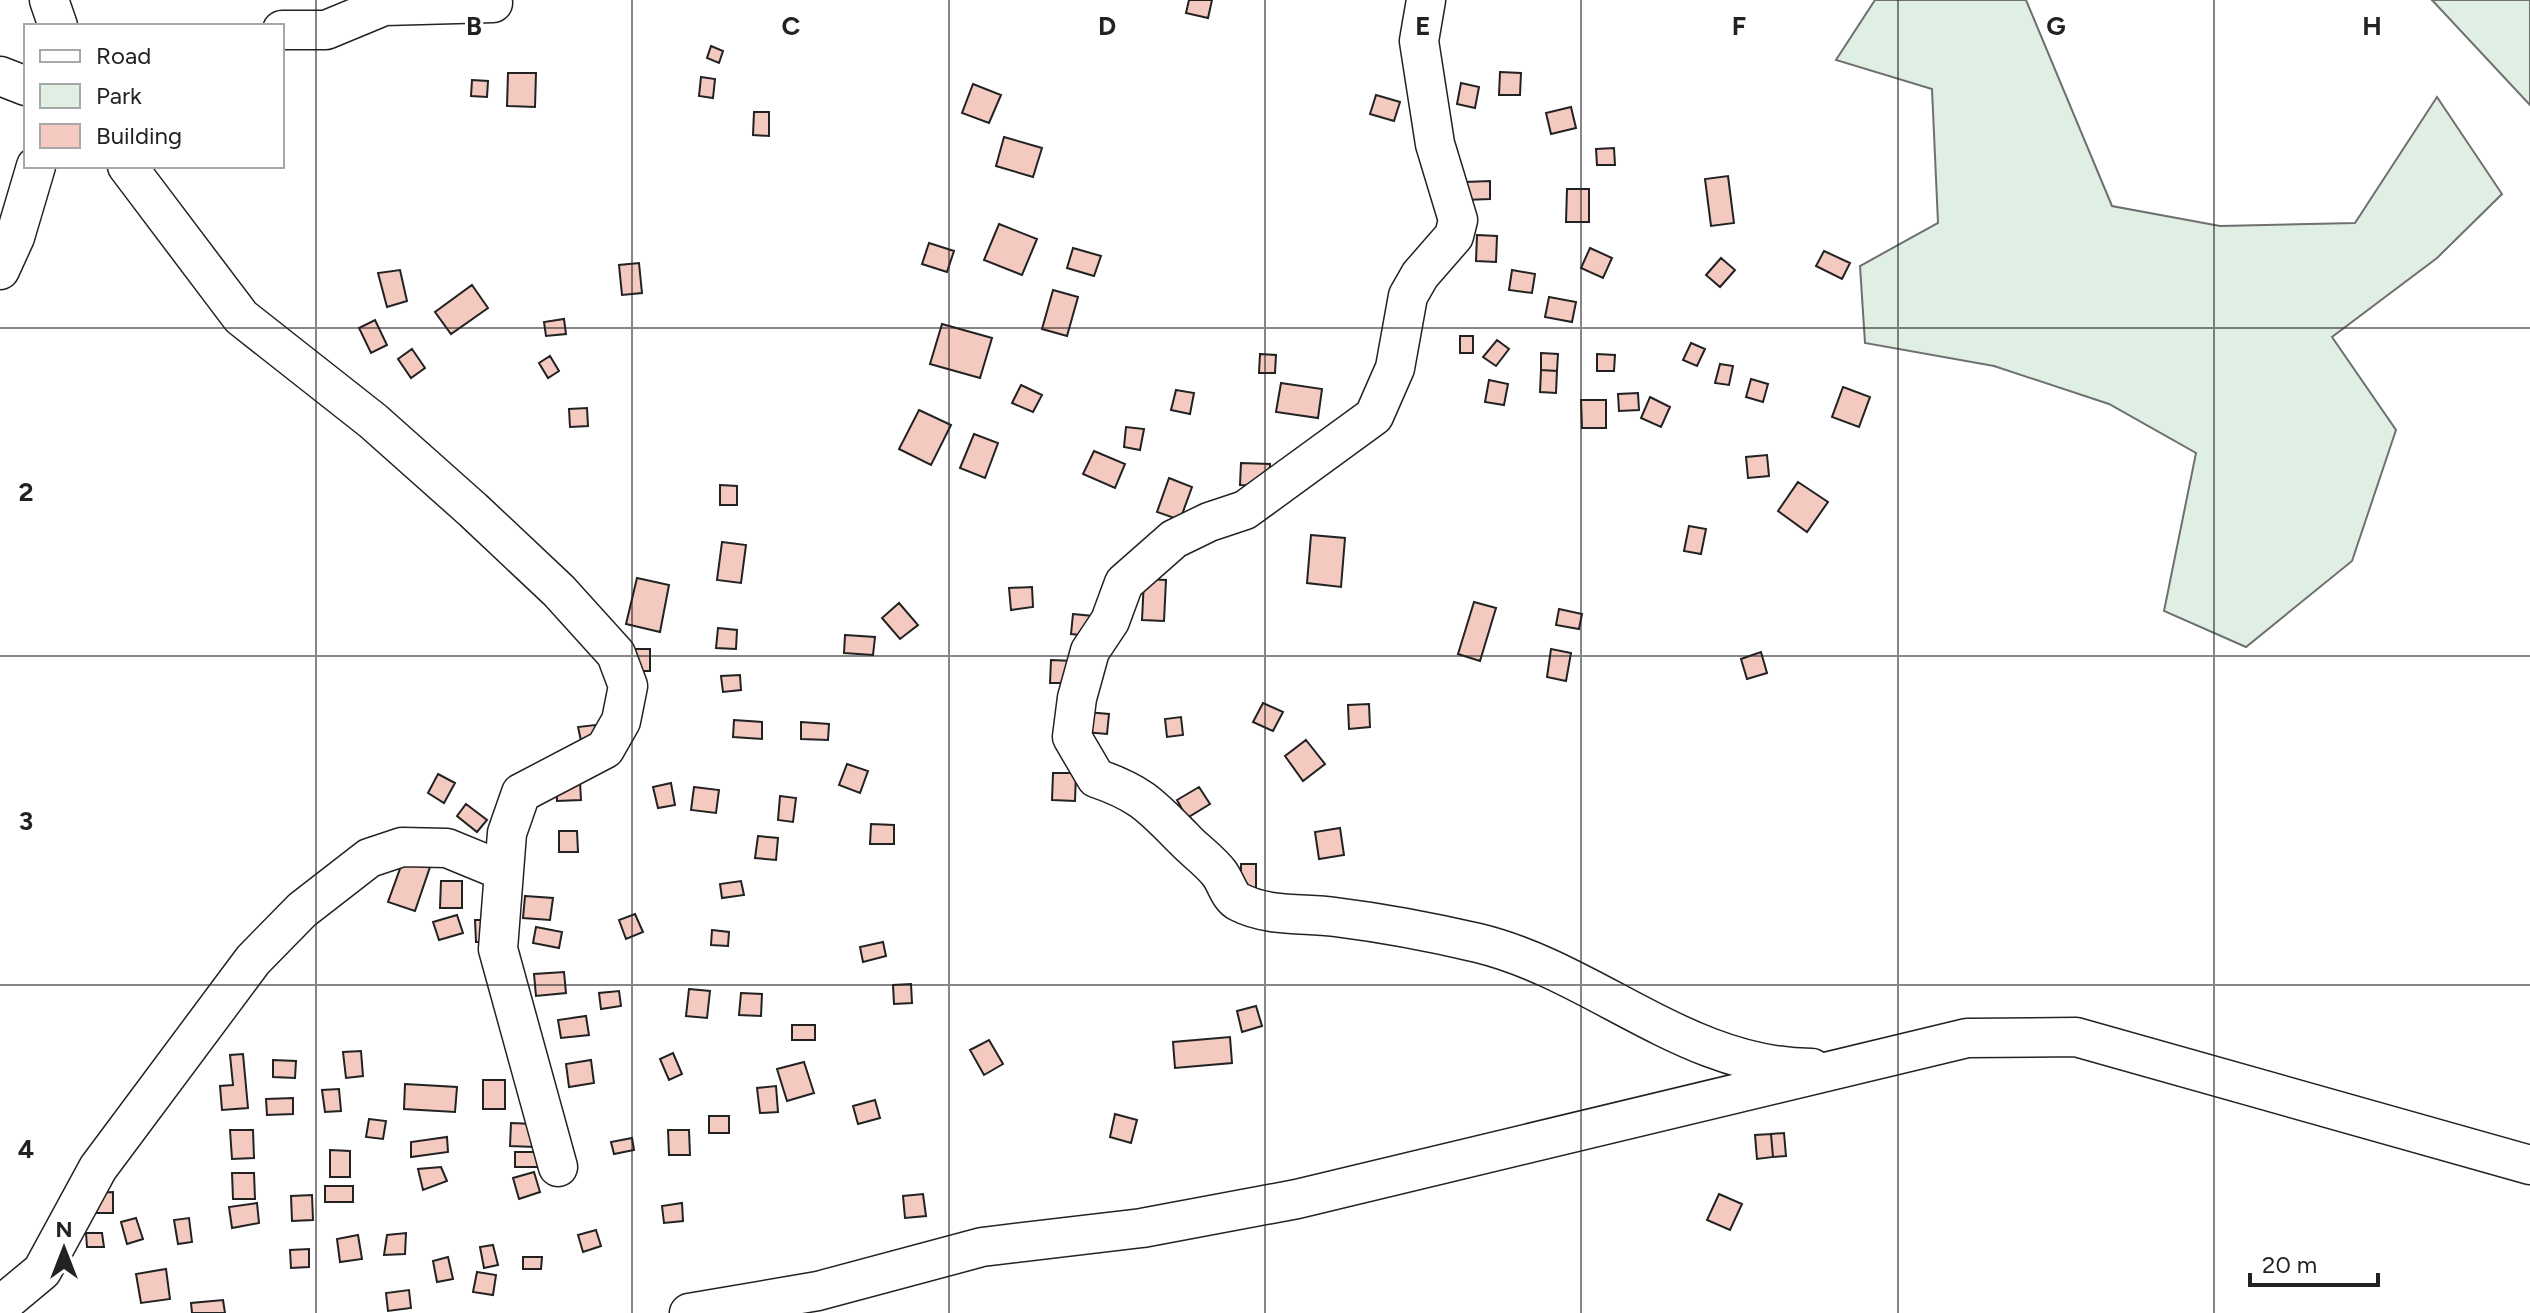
<svg xmlns="http://www.w3.org/2000/svg" width="2530" height="1313" font-family="Figtree,sans-serif">
	<style>
		.green { fill: #e0efe3; stroke: #6f6f6f; stroke-width: 2 }
		.building { fill: #f3c9c0; stroke: #222; stroke-width: 2 }
		.lines { fill: none; stroke-linecap: round; stroke-linejoin: round }
		.minor-casing { stroke: #222; stroke-width: 41 }
		.minor { stroke: #fff; stroke-width: 38 }
		.grid { fill: none; stroke: #222; stroke-width: 2; stroke-opacity: 0.55 }
		.grid-label { font-size: 26px; text-anchor: middle; font-weight: bold; fill: #222; stroke: #fff; stroke-width: 6; stroke-linejoin: round; paint-order: stroke }
	</style>
	<rect width="100%" height="100%" fill="#fff"/>
	<path class="green" d="M1875,0H2026L2112,206L2220,226L2355,223L2437,97L2502,194L2437,258L2332,337L2396,430L2352,561L2246,647L2164,611L2196,453L2109,404L1994,366L1865,343L1860,266L1938,223L1932,89L1836,60Z
		M2431,0H2530V105L2432,0Z"/>
	<path class="building" d="M1189,0H1212L1208,18L1186,13Z
		M711,46L723,51L719,63L707,58Z
		M1500,72L1521,73L1520,95H1499Z
		M508,73H536L535,107L507,106Z
		M701,77L715,79L713,98L699,96Z
		M472,80L488,81L487,97L471,96Z
		M1461,83L1479,87L1475,108L1457,104Z
		M973,84L1001,95L989,123L962,113Z
		M1376,95L1400,102L1394,121L1370,114Z
		M1571,107L1576,128L1551,134L1546,113Z
		M754,112H769V136L753,135Z
		M1004,137L1042,148L1033,177L996,166Z
		M1614,148L1615,165H1597L1596,149Z
		M1728,176L1734,223L1711,226L1705,179Z
		M1490,181V199L1465,200V182Z
		M1567,189H1589V222H1566Z
		M999,224L1037,239L1022,275L984,260Z
		M1477,235L1497,236L1496,262L1476,261Z
		M929,243L954,251L947,272L922,264Z
		M1073,248L1101,256L1094,276L1067,268Z
		M1590,248L1612,258L1603,278L1581,268Z
		M1824,251L1850,263L1842,279L1816,266Z
		M1721,258L1735,270L1720,287L1706,275Z
		M639,263L642,293L622,295L619,265Z
		M400,270L407,301L387,307L378,273Z
		M1512,270L1535,274L1532,293L1509,290Z
		M472,285L488,308L451,334L435,312Z
		M1053,290L1078,297L1067,336L1042,329Z
		M1549,297L1576,302L1572,322L1545,317Z
		M564,319L566,334L546,336L544,322Z
		M375,320L387,345L371,353L359,328Z
		M942,324L992,338L980,378L930,364Z
		M1460,336H1473V353H1460Z
		M1497,340L1509,349L1496,366L1483,357Z
		M1691,343L1705,349L1697,366L1683,360Z
		M412,349L425,368L411,378L398,359Z
		M1541,353L1558,354L1557,371L1541,370Z
		M1260,354L1276,355L1275,373H1259Z
		M1597,354L1615,355L1614,371H1597Z
		M550,356L559,371L548,378L539,363Z
		M1720,364L1733,366L1729,385L1715,383Z
		M1541,370L1557,371L1556,393L1540,392Z
		M1751,379L1768,384L1763,402L1746,397Z
		M1489,380L1508,384L1504,405L1485,402Z
		M1281,383L1322,389L1318,418L1276,412Z
		M1021,385L1042,395L1033,412L1012,403Z
		M1843,387L1870,397L1859,427L1832,417Z
		M1176,390L1194,393L1190,414L1171,410Z
		M1638,393L1639,410L1619,411L1618,394Z
		M1650,397L1670,407L1661,427L1641,418Z
		M1581,400H1606V428H1582Z
		M587,408L588,426L570,427L569,409Z
		M919,410L951,425L931,465L899,449Z
		M1126,427L1144,429L1140,450L1124,447Z
		M974,434L998,443L985,478L960,468Z
		M1094,451L1125,464L1115,488L1083,474Z
		M1767,455L1769,476L1748,478L1746,457Z
		M1241,463L1270,464L1269,486L1240,485Z
		M1169,478L1192,487L1180,520L1157,512Z
		M1798,482L1828,502L1807,532L1778,511Z
		M720,485L737,486V505H720Z
		M1689,526L1706,529L1701,554L1684,551Z
		M1311,535L1345,538L1341,587L1307,583Z
		M722,542L746,545L741,583L717,580Z
		M637,578L669,585L660,632L626,624Z
		M1144,579L1166,580L1164,621L1142,620Z
		M1032,587L1033,607L1011,610L1009,588Z
		M1474,602L1496,608L1480,661L1458,654Z
		M899,603L918,625L900,639L882,618Z
		M1559,609L1582,614L1579,629L1556,625Z
		M1073,614L1093,616L1091,636L1071,634Z
		M718,628L737,630L736,649L716,648Z
		M845,635L875,637L873,655L844,653Z
		M635,649H650V671H634Z
		M1551,649L1571,653L1566,681L1547,677Z
		M1761,652L1767,673L1747,679L1741,659Z
		M1051,660L1074,661V683H1050Z
		M740,675L741,690L723,692L721,676Z
		M1263,703L1283,712L1273,731L1253,722Z
		M1369,704L1370,727L1349,729L1348,705Z
		M1086,712L1109,714L1107,734L1084,732Z
		M1181,717L1183,735L1167,737L1165,719Z
		M734,720L762,722V739L733,737Z
		M801,722L829,724L828,740L801,739Z
		M595,725L598,742L582,745L578,727Z
		M1306,740L1325,764L1303,781L1285,756Z
		M847,764L868,771L860,793L839,785Z
		M1053,773H1076L1075,801L1052,800Z
		M438,774L455,783L444,803L428,793Z
		M580,781L581,800L557,801L556,782Z
		M671,783L675,805L658,808L653,787Z
		M694,787L719,790L716,813L691,810Z
		M1199,787L1210,804L1187,818L1177,800Z
		M780,796L796,798L793,822L778,820Z
		M466,804L487,820L477,832L457,816Z
		M871,824L894,825V844H870Z
		M1340,828L1344,855L1319,859L1315,832Z
		M559,831H577L578,852H559Z
		M758,836L778,838L776,860L755,858Z
		M405,855L431,864L415,911L388,902Z
		M1241,864H1256V888H1241Z
		M441,881H462V908H440Z
		M741,881L744,895L722,898L720,884Z
		M525,896L553,898L550,920L523,918Z
		M635,914L643,932L626,939L619,920Z
		M457,915L463,933L439,940L433,922Z
		M475,920H494V942H476Z
		M536,927L562,932L559,948L533,943Z
		M712,930L729,932L728,946L711,945Z
		M883,942L886,956L863,962L860,947Z
		M564,972L566,993L536,996L534,974Z
		M911,984L912,1003L894,1004L893,985Z
		M689,989L710,991L707,1018L686,1016Z
		M619,991L621,1006L601,1009L599,993Z
		M741,993L762,994L761,1016L739,1015Z
		M1256,1006L1262,1026L1242,1032L1237,1011Z
		M586,1016L589,1035L561,1038L558,1020Z
		M792,1025H815V1040H792Z
		M1230,1037L1232,1063L1175,1068L1173,1042Z
		M989,1040L1003,1064L984,1075L970,1050Z
		M361,1051L363,1076L346,1078L343,1052Z
		M673,1053L682,1074L669,1080L660,1059Z
		M243,1054L248,1108L222,1110L220,1086L233,1085L230,1055Z
		M273,1060L296,1061L295,1078L273,1077Z
		M591,1060L594,1083L569,1087L566,1064Z
		M804,1062L814,1093L787,1101L777,1069Z
		M483,1080H505V1109H483Z
		M405,1084L457,1087L455,1112L404,1109Z
		M776,1086L778,1112L760,1113L757,1088Z
		M339,1089L341,1111L325,1112L322,1090Z
		M293,1098V1114L267,1115L266,1099Z
		M875,1100L880,1118L858,1124L853,1106Z
		M1115,1114L1137,1120L1131,1143L1110,1137Z
		M709,1116H729V1133H709Z
		M369,1119L386,1121L383,1139L366,1137Z
		M511,1123L534,1124V1147L510,1146Z
		M230,1130H253L254,1158L232,1159Z
		M668,1130H689L690,1155H669Z
		M1784,1133L1786,1156L1773,1157L1771,1134Z
		M1771,1134L1773,1157L1757,1159L1755,1135Z
		M447,1137L448,1152L411,1157V1142Z
		M632,1138L634,1150L614,1154L611,1142Z
		M330,1150L350,1151V1177H330Z
		M515,1152H541V1167H515Z
		M441,1167L447,1181L423,1190L418,1169Z
		M534,1172L540,1192L519,1199L513,1178Z
		M232,1173H254L255,1199H233Z
		M325,1186H353V1202H325Z
		M113,1192V1213H93V1193Z
		M923,1194L926,1216L905,1218L903,1196Z
		M1719,1194L1742,1204L1730,1230L1707,1220Z
		M312,1195L313,1220L292,1221L291,1196Z
		M257,1203L259,1223L232,1228L229,1207Z
		M682,1203L683,1221L664,1223L662,1206Z
		M136,1218L143,1239L127,1244L121,1222Z
		M189,1218L192,1242L178,1244L174,1220Z
		M596,1230L601,1246L583,1252L578,1235Z
		M86,1233H102L104,1247H87Z
		M406,1233L405,1254L384,1255L387,1235Z
		M358,1235L362,1259L340,1262L337,1239Z
		M493,1245L498,1265L484,1268L480,1247Z
		M309,1249V1267L291,1268L290,1250Z
		M448,1257L453,1279L437,1282L433,1261Z
		M523,1257H542L541,1269H523Z
		M166,1269L170,1299L141,1303L136,1274Z
		M477,1272L496,1275L493,1295L473,1292Z
		M409,1290L411,1308L388,1311L386,1293Z
		M223,1300L225,1313H192L191,1303Z"/>
	<g class="lines">
		<defs>
			<path id="minor" d="M49,0L58,26
				M1426,0L1419,41L1435,144L1458,220L1454,236L1420,275L1408,296L1395,368L1374,416L1245,510L1209,522L1174,539L1124,583L1110,621L1090,651L1077,698L1072,737L1096,778C1142,794 1151,806 1184,839C1195,851 1209,860 1219,873C1226,882 1229,897 1239,902C1268,917 1303,913 1335,917C1383,923 1431,932 1478,943C1594,971 1687,1068 1812,1068
				M282,30H326L384,6L493,3
				M0,76L26,86
				M127,166L241,317L373,421L473,510L559,591L616,654L628,686L621,721L605,749L521,793L507,833L498,949L558,1167
				M0,270L15,237L36,166
				M0,1306L42,1271L98,1168L253,960L302,910L369,858L402,847L447,848L503,871
				M689,1313L818,1291L982,1247L1142,1228L1297,1199L1967,1038L2076,1037L2530,1165"/>
		</defs>
		<use href="#minor" class="minor-casing"/>
		<use href="#minor" class="minor"/>
	</g>
	<path class="grid" d="M316,0V1313M632,0V1313M949,0V1313M1265,0V1313M1581,0V1313M1898,0V1313M2214,0V1313M0,328H2530M0,656H2530M0,985H2530"/>
	<g class="grid-label">
		<text x="474" y="35">B</text>
		<text x="791" y="35">C</text>
		<text x="1107" y="35">D</text>
		<text x="1423" y="35">E</text>
		<text x="1739" y="35">F</text>
		<text x="2056" y="35">G</text>
		<text x="2372" y="35">H</text>
		<text x="26" y="501">2</text>
		<text x="26" y="830">3</text>
		<text x="26" y="1158">4</text>
	</g>
	<rect x="24" y="24" width="260" height="144" fill="#ffffff" stroke="#a7a7a7" stroke-width="2"/>
	<rect x="40" y="50" width="40" height="12" fill="#ffffff" stroke="#a7a7a7" stroke-width="2"/>
	<text x="96" y="64" font-size="24" fill="#222222">Road</text>
	<rect x="40" y="84" width="40" height="24" fill="#e0efe3" stroke="#a7a7a7" stroke-width="2"/>
	<text x="96" y="104" font-size="24" fill="#222222">Park</text>
	<rect x="40" y="124" width="40" height="24" fill="#f3c9c0" stroke="#a7a7a7" stroke-width="2"/>
	<text x="96" y="144" font-size="24" fill="#222222">Building</text>
	<g transform="translate(64 1249)" stroke="#ffffff" stroke-width="6" paint-order="stroke">
	<path d="M0-6L14 30L0 20L-14 30Z" fill="#222222"/>
	<text y="-12" font-size="22" font-weight="bold" text-anchor="middle" fill="#222222">N</text>
	</g>
	<path d="M2250 1273v12h128v-12" fill="none" stroke="#222222" stroke-width="4"/>
	<text x="2262" y="1273" font-size="24" fill="#222222" stroke="#ffffff" stroke-width="6" paint-order="stroke">20 m</text>
</svg>
